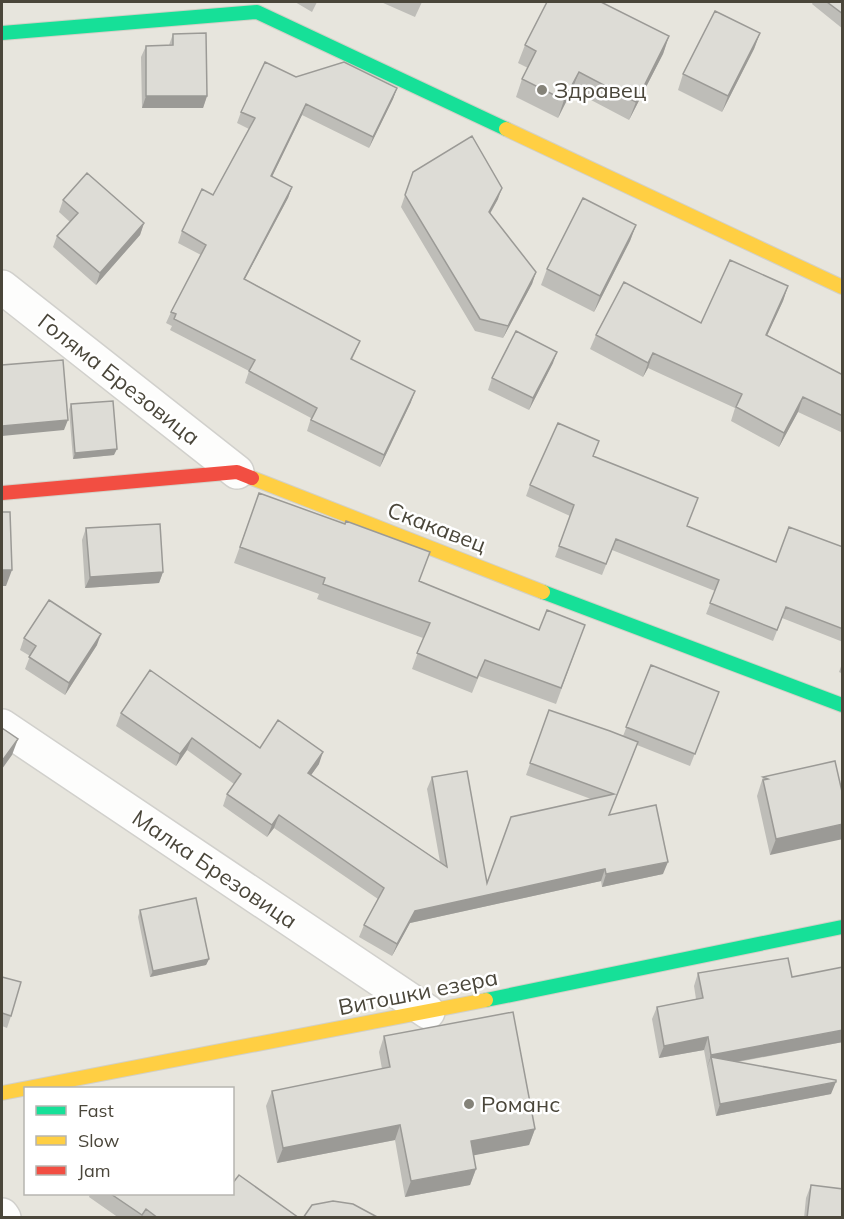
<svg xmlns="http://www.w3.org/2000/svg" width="844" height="1219" font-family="Mulish,sans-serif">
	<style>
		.residential { fill: #e7e5dd; fill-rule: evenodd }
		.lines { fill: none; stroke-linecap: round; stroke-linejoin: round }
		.street-casing { stroke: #d1d0cc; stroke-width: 36 }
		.fast-casing { stroke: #d2d0c6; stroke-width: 16 }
		.slow-casing { stroke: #d2d0c6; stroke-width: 16 }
		.jam-casing { stroke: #d2d0c6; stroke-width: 16 }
		.street { stroke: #fdfdfc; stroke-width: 33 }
		.fast { stroke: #16e098; stroke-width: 14 }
		.slow { stroke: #ffcf43; stroke-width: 14 }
		.jam { stroke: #f24e42; stroke-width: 14 }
		.wall { fill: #bebdb8 }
		.shaded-wall { fill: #9b9a96 }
		.building { fill: #dddcd6; stroke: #9b9a96; stroke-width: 1.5 }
		.poi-dot { fill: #858379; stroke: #fff; stroke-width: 2 }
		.labels { text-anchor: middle; stroke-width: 5; stroke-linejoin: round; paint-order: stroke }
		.poi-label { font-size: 22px; fill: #4a463a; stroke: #fff; text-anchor: start }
		.street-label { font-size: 22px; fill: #4a463a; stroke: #fff }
	</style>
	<rect width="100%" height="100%" fill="#f3f3ee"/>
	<path class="residential" d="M2,2H842V1217L2,1218ZM26,1088H232V1194H26Z"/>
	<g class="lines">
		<defs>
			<path id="street" d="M2,287L237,472
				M2,726L428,1012
				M2,1215L4,1218"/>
			<path id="fast" d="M2,33L257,12L506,129
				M543,592L842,705
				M486,1000L842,927"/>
			<path id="slow" d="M506,129L842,287
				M252,478L543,592
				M2,1093L486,1000"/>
			<path id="jam" d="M2,493L237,472L252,478"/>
		</defs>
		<use href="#street" class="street-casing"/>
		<use href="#fast" class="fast-casing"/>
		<use href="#slow" class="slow-casing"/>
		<use href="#jam" class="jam-casing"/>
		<use href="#street" class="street"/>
		<use href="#fast" class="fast"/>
		<use href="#slow" class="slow"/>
		<use href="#jam" class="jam"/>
	</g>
	<path class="wall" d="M295,2H317L312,12Z
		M381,2H422L415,17Z
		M813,2H843V29L812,4Z
		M760,33L754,49L722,112L678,90L683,74Z
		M173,34L207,96L203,108H142L141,57L146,46L169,45Z
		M669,36L663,54L629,120L572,90L558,118L516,97L522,79L528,68L518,63L525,45Z
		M296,77L397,88L393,99L369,148L302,115L272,177L292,187L288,198L245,279L360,341L352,360L411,402L380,467L307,431L311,418L245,383L249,371L170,330L172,326L166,323L171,312L201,255L178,243L182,231L213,195L249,129L237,123L241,112Z
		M413,172L498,199L490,214L536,272L532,284L503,338L475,331L401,207Z
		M63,200L144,223L140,235L96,285L53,247L57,236L70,222L59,212Z
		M636,225L630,241L594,312L541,285L547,269Z
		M788,286L783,301L767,335L843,375V433L798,412L779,447L731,421L735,408L648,368L643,377L590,349L596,335L701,323Z
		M553,363L529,410L488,390L492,378Z
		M71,404L114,455L73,459L69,410Z
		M594,456L687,526L776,562L843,547V642L782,618L773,641L706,614L715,591L612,550L602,575L555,557L570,516L526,496L530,485Z
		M259,493L419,581L539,630L585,625L556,704L479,676L472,693L412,669L423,638L317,599L319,594L234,563Z
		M86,528L163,572L159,583L85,588L82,540Z
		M24,638L97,645L65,695L25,669L30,656L20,650Z
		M843,661V674L839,672Z
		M651,665L719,692L690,766L637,745L609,815L663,874L602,887L601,881L410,923L392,956L359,937L364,925L378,899L274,828L267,837L223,806L227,794L234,784L187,750L176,766L116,726L121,713L260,748L319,764L311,775L440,862L427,789L432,777L487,883L591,799L526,775L549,710L623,736Z
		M763,777L843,796L770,855L757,796Z
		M140,910L209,959L206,965L150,977L138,917Z
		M843,967V1042L738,1062L831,1094L716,1116L704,1050L659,1058L652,1019L657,1007L696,999L694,986L698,973L792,977Z
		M2,977L11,1016L7,1028L2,1026Z
		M384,1036L535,1129L529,1145L473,1155L476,1169L470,1185L405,1197L395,1140L277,1163L266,1106L272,1091L382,1069L379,1052Z
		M811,1185L843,1218H804L806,1198Z
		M90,1194H232L299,1218H119L89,1197Z"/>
	<path class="shaded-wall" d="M760,33L754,49L722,112L728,96Z
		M669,36L663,54L629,120L636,102Z
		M579,72L572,90L558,118L564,100Z
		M397,88L393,99L369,148L373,137Z
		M146,96H207L203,108H142Z
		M306,104L302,115L267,187L271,176Z
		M292,187L288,198L239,290L244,279Z
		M502,188L498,199L484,224L489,212Z
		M144,223L140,235L96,285L100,273Z
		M636,225L630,241L594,312L600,296Z
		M536,272L532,284L503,338L508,326Z
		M788,286L783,301L761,349L766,335Z
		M557,352L553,363L529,410L533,398Z
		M653,353L648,368L643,377L648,363Z
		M415,391L411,402L380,467L384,455Z
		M803,397L798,412L779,447L784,433Z
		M68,420L64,430L2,436V426Z
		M117,449L114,455L73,459L75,453Z
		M2,570H12L6,586H2Z
		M163,572L159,583L85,588L90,577Z
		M101,634L97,645L65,695L69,683Z
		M192,738L187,750L176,766L180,754Z
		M18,739L12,755L2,769V761Z
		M323,752L319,764L304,785L308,773Z
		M279,815L274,828L267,837L272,825Z
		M843,824V839L770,855L776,839Z
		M668,862L663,874L602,887L606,874Z
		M605,869L601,881L410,923L392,956L397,944L415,911Z
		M209,959L206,965L150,977L153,971Z
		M843,1030V1042L713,1066L711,1057L707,1068L711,1055Z
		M708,1037L704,1050L659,1058L664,1046Z
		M836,1082L831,1094L716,1116L720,1104Z
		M400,1125L395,1140L277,1163L283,1148Z
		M535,1129L529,1145L465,1157L471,1141Z
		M476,1169L470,1185L405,1197L411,1181Z"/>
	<path class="building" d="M547,2H601L669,36L636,102L579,72L564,100L522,79L536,51L525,45Z
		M827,2H843V14Z
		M715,11L760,33L728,96L683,74Z
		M206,33L207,96H146V46L173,45V34Z
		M265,62L296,77L344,62L397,88L373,137L306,104L271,176L292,187L244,279L360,341L351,359L415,391L384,455L311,420L317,408L249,371L255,360L174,319L176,314L171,312L206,245L182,231L202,189L213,195L255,118L241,112Z
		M472,136L502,188L489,212L536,272L508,326L480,319L405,195L413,172Z
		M87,173L144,223L100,273L57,236L78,213L63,200Z
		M583,198L636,225L600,296L547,269Z
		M730,260L788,286L766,335L843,375V416L803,397L784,433L736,407L742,394L653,353L648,363L596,335L624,282L701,323Z
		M516,331L557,352L533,398L492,378Z
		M63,360L68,420L2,426V365Z
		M113,401L117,449L75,453L71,404Z
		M558,423L599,441L593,456L698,498L687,526L776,562L789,527L843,547V629L786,607L777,630L710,603L719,580L616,539L606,564L559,546L574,505L530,485Z
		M259,493L345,524L346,521L430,552L419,581L539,630L547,610L585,625L561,688L485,660L477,678L417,653L430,623L323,584L325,578L240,547Z
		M2,512H10L12,570H2Z
		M160,524L163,572L90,577L86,528Z
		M49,600L101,634L69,683L29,657L36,646L24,638Z
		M651,665L719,692L695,754L626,727Z
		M150,670L260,748L278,720L323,752L308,773L447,867L432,777L467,771L487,883L511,817L614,794L530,763L549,710L610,731L638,742L609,815L656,805L668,862L606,874L605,869L415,911L397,944L364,925L384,888L279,815L272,825L227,794L241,774L192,738L180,754L121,713Z
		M2,728L18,739L2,761Z
		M835,761L843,796V824L776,839L763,780L768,779L763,777Z
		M196,898L209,959L153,971L140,910Z
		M788,958L792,977L843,967V1030L711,1055L708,1037L664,1046L657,1007L703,998L698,973Z
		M2,977L21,982L11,1016L2,1013Z
		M513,1012L535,1129L471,1141L476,1169L411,1181L400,1125L283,1148L272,1091L390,1067L384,1036Z
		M711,1057L836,1080V1082L720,1104Z
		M239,1175L299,1218H158L146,1209L142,1215L111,1194H232V1184Z
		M811,1185L843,1189V1218H807Z
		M333,1201L353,1204L379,1218H303L312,1205Z"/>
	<g class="poi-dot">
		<circle cx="542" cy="90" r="6"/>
		<circle cx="469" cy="1104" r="6"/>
	</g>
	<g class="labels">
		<g class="poi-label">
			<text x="554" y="98">Здравец</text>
			<text x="481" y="1112">Романс</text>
		</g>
		<g class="street-label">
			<text transform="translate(119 379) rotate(38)" y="8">Голяма Брезовица</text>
			<text transform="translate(437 527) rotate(21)" y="8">Скакавец</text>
			<text transform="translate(215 869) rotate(34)" y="8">Малка Брезовица</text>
			<text transform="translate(418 992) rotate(-11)" y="8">Витошки езера</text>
		</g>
	</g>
	<rect width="844" height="1219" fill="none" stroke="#4a463a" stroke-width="6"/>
	<rect x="24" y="1087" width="210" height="108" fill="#ffffff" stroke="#b7b5b0" stroke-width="1.5"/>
	<rect x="36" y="1106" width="30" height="9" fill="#16e098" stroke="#b7b5b0" stroke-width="1.5"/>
	<text x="78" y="1117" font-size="18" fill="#4a463a">Fast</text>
	<rect x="36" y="1136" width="30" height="9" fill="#ffcf43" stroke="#b7b5b0" stroke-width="1.5"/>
	<text x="78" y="1147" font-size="18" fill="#4a463a">Slow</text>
	<rect x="36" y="1166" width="30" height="9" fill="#f24e42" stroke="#b7b5b0" stroke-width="1.5"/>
	<text x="78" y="1177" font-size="18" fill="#4a463a">Jam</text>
</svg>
